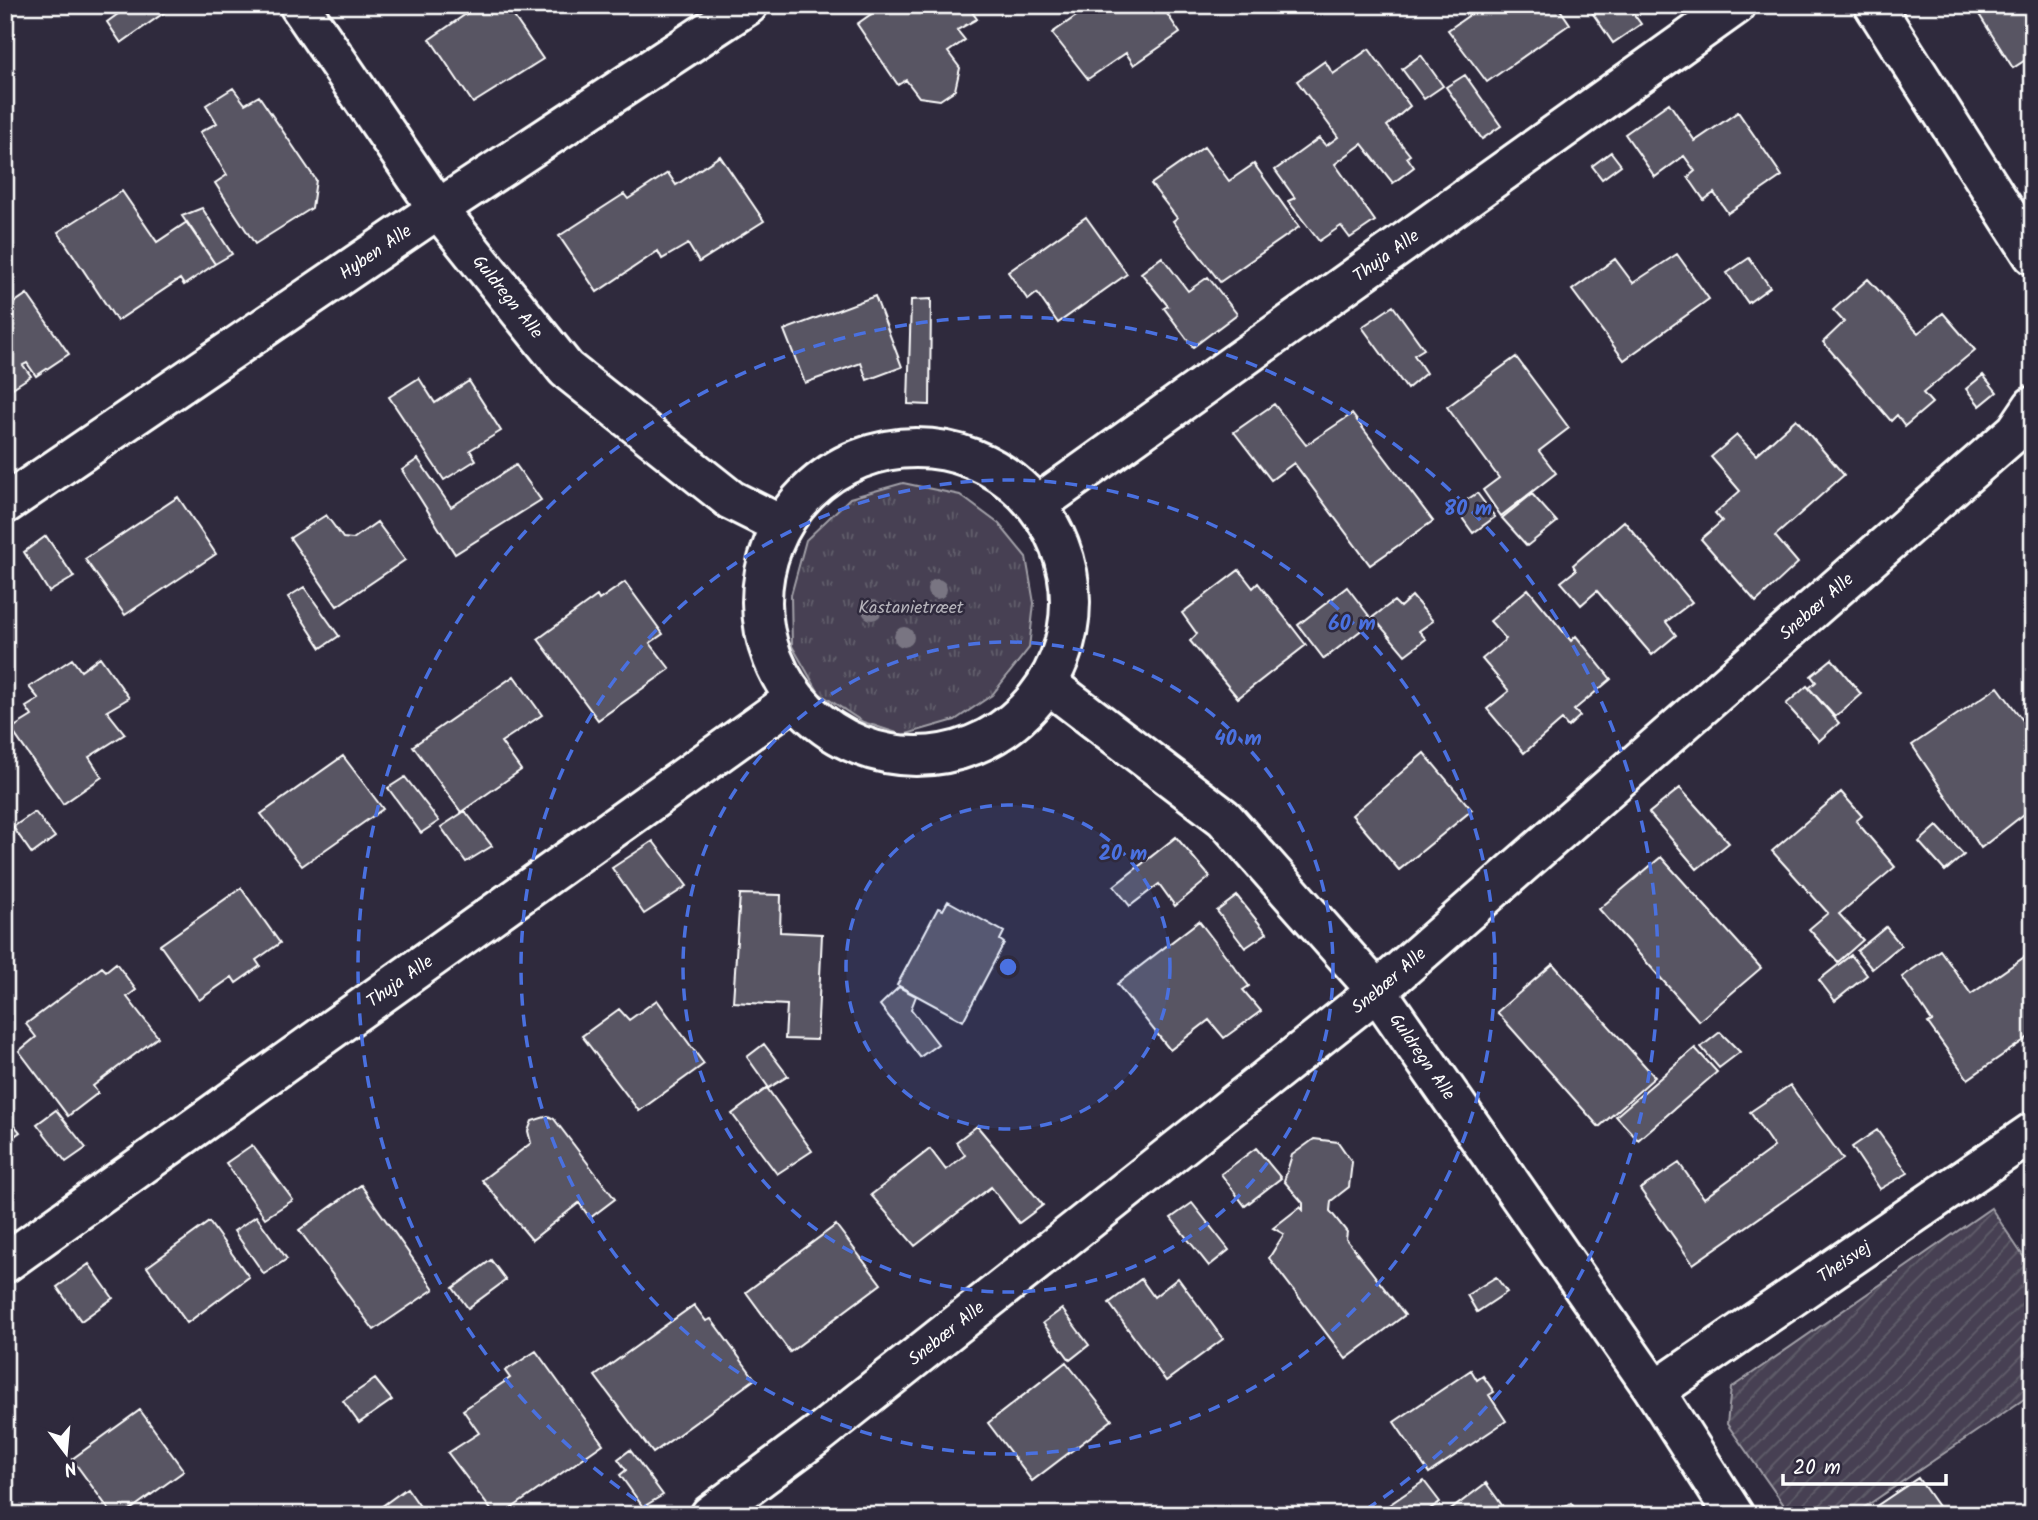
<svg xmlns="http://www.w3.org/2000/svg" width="2038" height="1520" font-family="Kalam,sans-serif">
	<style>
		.park { fill: url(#park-tufts); stroke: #a2a0a8; stroke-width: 2 }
		.garden { fill: url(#garden-furrows); stroke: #a2a0a8; stroke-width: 2 }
		.building { fill: #595564; stroke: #fff; stroke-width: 2 }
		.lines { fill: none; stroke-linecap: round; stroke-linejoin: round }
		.minor-casing { stroke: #fff; stroke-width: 44 }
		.minor { stroke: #2f2a3d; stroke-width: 38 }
		.tree { fill: #797582 }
		.ring { fill: none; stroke: #4a71e0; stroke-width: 3.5; stroke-dasharray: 12 9 }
		.labels { text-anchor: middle; stroke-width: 5; stroke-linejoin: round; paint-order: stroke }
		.street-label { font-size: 18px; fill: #fff; stroke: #2f2a3d }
		.park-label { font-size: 18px; fill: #b5b3ba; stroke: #2f2a3d }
		.centre { fill: #4a71e0; stroke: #2f2a3d; stroke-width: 3.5 }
		.ring-label { font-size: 21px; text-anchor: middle; font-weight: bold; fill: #4a71e0; stroke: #2f2a3d; stroke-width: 5; stroke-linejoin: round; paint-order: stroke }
	</style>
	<defs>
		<pattern id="park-tufts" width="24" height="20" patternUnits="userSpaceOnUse" patternTransform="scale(1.75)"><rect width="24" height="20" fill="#464152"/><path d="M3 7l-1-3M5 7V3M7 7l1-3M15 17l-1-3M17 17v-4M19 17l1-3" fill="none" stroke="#625e6c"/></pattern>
		<pattern id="garden-furrows" width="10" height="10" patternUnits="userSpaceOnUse" patternTransform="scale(1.75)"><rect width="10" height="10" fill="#464152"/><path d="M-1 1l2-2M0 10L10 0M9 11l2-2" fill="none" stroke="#625e6c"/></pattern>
	</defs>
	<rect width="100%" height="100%" fill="#2f2a3d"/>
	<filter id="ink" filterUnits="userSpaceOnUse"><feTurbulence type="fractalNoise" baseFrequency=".0143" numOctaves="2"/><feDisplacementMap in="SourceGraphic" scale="14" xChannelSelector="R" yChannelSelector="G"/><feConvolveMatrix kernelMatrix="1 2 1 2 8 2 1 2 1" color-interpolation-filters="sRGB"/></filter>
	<g filter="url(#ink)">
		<path class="park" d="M903,483L960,495L999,524L1026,557L1034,603L1029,648L992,695L955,720L903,735L863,722L819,693L792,646L791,595L806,540L850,498Z"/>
		<path class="garden" d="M1991,1208L2033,1271V1393L1853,1515H1791L1727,1424L1731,1388Z"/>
		<path class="building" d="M118,5H175L121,43L107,22L122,11Z
			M479,5H506L543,59L473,103L430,39Z
			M884,5H967L977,19L957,30L965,40L948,52L960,68L955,90L940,100L919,97L906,80L898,85L857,24Z
			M1092,5H1161L1180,33L1134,65L1126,53L1088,79L1052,33Z
			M1484,5H1557L1570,24L1487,82L1448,30Z
			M1587,5H1627L1641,24L1613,43Z
			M1973,5H2033V55L2013,68Z
			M1369,49L1410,106L1387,126L1410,155L1407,157L1414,167L1393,183L1362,144L1335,164L1375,221L1350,238L1341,226L1319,241L1288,201L1295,198L1275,170L1319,138L1326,146L1338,137L1297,81L1325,61L1333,74Z
			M1421,55L1443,86L1424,99L1402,69Z
			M1465,75L1501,126L1482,139L1446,87Z
			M233,88L245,104L259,96L316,180L312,208L255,244L215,183L227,175L200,132L217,123L206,105Z
			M1669,103L1695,141L1738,112L1782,176L1728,213L1714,193L1704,200L1688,177L1695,171L1684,156L1655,177L1625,134Z
			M1204,147L1229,181L1254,164L1299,227L1220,282L1173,221L1177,218L1151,184Z
			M1611,152L1621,165L1602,179L1592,166Z
			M720,156L764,221L699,262L688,244L662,259L658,251L597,292L559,236L624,194L628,199L668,173L676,185Z
			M122,191L157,242L187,222L215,264L184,285L180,279L117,321L58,232Z
			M202,208L232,254L215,264L182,216Z
			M1086,217L1127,274L1058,323L1037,293L1028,300L1008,272Z
			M1677,254L1709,299L1624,360L1572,290L1615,259L1633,283Z
			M1162,257L1188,291L1208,277L1237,314L1193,347L1164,308L1168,306L1141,273Z
			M1749,258L1770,287L1748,303L1727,273Z
			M1868,279L1918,333L1943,313L1975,350L1923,393L1932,403L1905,426L1897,415L1891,421L1823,342L1844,322L1833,310Z
			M27,294L69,354L36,376L27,363L23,365L31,376L8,391L5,387V309Z
			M875,296L902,367L867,380L861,363L805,383L784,330Z
			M931,299L930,405L908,404L911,300Z
			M1393,306L1424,349L1414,355L1426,373L1407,389L1362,327Z
			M1516,357L1569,428L1539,451L1556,473L1501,516L1483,490L1499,478L1447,407Z
			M1983,375L1997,392L1980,406L1966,389Z
			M419,378L435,403L469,381L501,431L470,450L476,460L444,480L389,397Z
			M1274,404L1306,445L1352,414L1433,521L1370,565L1294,463L1271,480L1234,432Z
			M1796,419L1844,475L1775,536L1798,563L1756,602L1701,539L1722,521L1715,513L1740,491L1711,457L1737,435L1756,455Z
			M418,459L451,507L516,465L541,500L455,554L402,470Z
			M1477,493L1495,517L1473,533L1455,508Z
			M1532,494L1557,522L1527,546L1502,518Z
			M178,497L216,554L125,615L85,559Z
			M326,515L343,538L353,539L377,522L405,560L337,606L290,538Z
			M1624,521L1692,602L1666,622L1676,635L1652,655L1597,591L1581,605L1561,582L1576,570L1573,565Z
			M46,536L74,577L49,592L24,552Z
			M1239,570L1253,588L1258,583L1306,645L1238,698L1190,641L1197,634L1182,613Z
			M625,582L663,634L650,643L670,669L598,720L538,639L597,596L599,600Z
			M304,587L339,636L321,648L288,597Z
			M1347,587L1373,621L1324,659L1298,625Z
			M1528,589L1571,641L1576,636L1611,679L1574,710L1580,716L1568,727L1562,720L1524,753L1487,709L1509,691L1482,659L1506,639L1490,621Z
			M1412,596L1433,621L1419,631L1426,639L1405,655L1373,617L1394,601L1400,607Z
			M100,657L129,698L107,711L125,734L89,757L102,777L63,804L11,729L32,716L26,707L39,699L29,687L72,659L81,671Z
			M1832,659L1861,694L1835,717L1809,688L1816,682L1811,676Z
			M514,676L542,715L501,742L521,770L461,812L413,746Z
			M1807,686L1839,723L1819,741L1786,704Z
			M1998,687L2033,734V807L1981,848L1912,745Z
			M1424,753L1472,810L1399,870L1352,815Z
			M343,756L383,809L302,866L261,814Z
			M405,777L439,821L421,833L388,788Z
			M1680,788L1729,843L1697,869L1649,813Z
			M1841,792L1862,816L1856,821L1895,867L1839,914L1863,940L1838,962L1809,929L1828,913L1772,851Z
			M465,811L492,846L466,862L441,827Z
			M35,812L55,837L32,854L13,827Z
			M1937,826L1964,855L1945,871L1919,842Z
			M1176,837L1210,877L1175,906L1159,884L1130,906L1114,886Z
			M653,841L687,886L644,914L612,868Z
			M1661,857L1761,968L1699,1021L1599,909Z
			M241,888L280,943L256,960L260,966L236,983L232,977L199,1000L160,945Z
			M740,894L781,895L780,932L822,934L817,1040L785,1039L787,1005L733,1002Z
			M1237,896L1267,933L1245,948L1217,911Z
			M948,901L1004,932L1000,940L1004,943L963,1021L897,985L938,908L943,910Z
			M1199,921L1249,986L1243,990L1261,1011L1224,1038L1209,1020L1170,1050L1117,984Z
			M1886,927L1901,945L1872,969L1857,951Z
			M1940,950L1971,994L2033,951V1034L1968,1079L1928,1023L1932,1021L1902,977Z
			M1851,955L1867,975L1835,1001L1819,980Z
			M116,963L136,990L127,997L158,1037L93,1086L98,1093L68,1116L19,1051L36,1037L26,1024L102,967L106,971Z
			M1553,964L1655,1077L1599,1127L1497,1012Z
			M899,987L916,996L911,1009L938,1044L920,1057L880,1005Z
			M657,1000L704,1064L639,1111L582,1036L619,1009L629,1020Z
			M1720,1032L1740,1052L1719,1068L1701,1047Z
			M764,1044L788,1076L769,1088L747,1057Z
			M1695,1048L1717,1072L1638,1140L1616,1116Z
			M1790,1085L1843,1159L1693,1264L1640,1189L1679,1163L1704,1198L1774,1147L1750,1112Z
			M767,1088L812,1151L777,1174L732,1114Z
			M56,1110L86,1148L66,1162L37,1124Z
			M5,1114L20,1132L5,1143Z
			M548,1116L554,1119L615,1199L590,1218L579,1203L532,1240L482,1180L531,1143L528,1131L532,1121Z
			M977,1126L1043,1205L1019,1223L991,1187L915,1246L871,1195L930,1149L946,1170L965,1155L956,1142Z
			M1877,1130L1908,1173L1880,1189L1852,1147Z
			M1314,1139L1338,1142L1352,1162L1349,1187L1331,1201L1330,1211L1347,1232L1346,1239L1405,1315L1346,1359L1269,1258L1284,1234L1273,1228L1300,1207L1303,1210V1203L1284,1181L1292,1155Z
			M252,1145L293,1200L265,1218L226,1163Z
			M1256,1148L1281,1178L1245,1206L1221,1174Z
			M361,1185L434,1289L374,1330L299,1230Z
			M1192,1203L1229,1250L1209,1266L1171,1218Z
			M256,1216L287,1259L264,1274L234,1231Z
			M209,1222L249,1277L187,1323L147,1267Z
			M836,1225L881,1284L790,1352L746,1292Z
			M491,1260L506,1280L468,1308L453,1288Z
			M89,1264L113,1298L81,1321L57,1287Z
			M1496,1277L1507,1292L1477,1312L1467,1295Z
			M1178,1278L1223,1339L1166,1381L1109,1303L1141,1279L1154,1297Z
			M694,1305L706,1321L711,1319L755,1379L653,1453L595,1376Z
			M1062,1309L1089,1345L1070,1360L1043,1323Z
			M536,1351L603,1444L502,1515H495L448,1453L479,1433L463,1410L510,1378L505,1371Z
			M1066,1362L1112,1420L1032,1481L988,1423Z
			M1471,1370L1477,1380L1483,1376L1494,1392L1489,1395L1506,1421L1429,1473L1394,1422Z
			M375,1379L392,1400L359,1423L343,1401Z
			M140,1410L184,1471L123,1515H113L72,1459Z
			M630,1450L663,1495L643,1507L620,1475L626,1470L618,1459Z
			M1918,1478L1944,1515H1863Z
			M1424,1481L1440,1502L1421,1515H1391L1386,1507Z
			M1486,1483L1509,1515H1444Z
			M407,1488L426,1515H370Z
			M1571,1503L1580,1515H1554Z"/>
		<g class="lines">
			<defs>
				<g id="minor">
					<path id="s1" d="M299,5L438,209L566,369L731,500L779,524"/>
					<path d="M1874,5L2033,255"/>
					<circle cx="916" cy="602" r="154"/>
					<path id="s2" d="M5,504L438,209L748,5"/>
					<path id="s3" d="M1037,505L1736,5"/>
					<path id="s4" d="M1048,684L1224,818L1377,991L1655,1391L1734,1515"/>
					<path id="s5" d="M5,1263L794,699"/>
					<path id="s6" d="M1655,1391L2033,1132"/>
					<path id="s7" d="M710,1515L820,1433L1377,991L2016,431L2033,406"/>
				</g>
			</defs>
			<use href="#minor" class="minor-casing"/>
			<use href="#minor" class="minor"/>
		</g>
		<g class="tree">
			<circle cx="937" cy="589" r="10"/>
			<circle cx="872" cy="610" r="10"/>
			<circle cx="904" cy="637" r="10"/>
		</g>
	</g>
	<circle cx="1008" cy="967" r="162" fill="#4a71e0" fill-opacity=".12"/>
	<g class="ring">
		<circle cx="1008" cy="967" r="162"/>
		<circle cx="1008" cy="967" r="325"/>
		<circle cx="1008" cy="967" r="487"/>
		<path d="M654 1512A650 650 0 1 1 1362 1512"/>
	</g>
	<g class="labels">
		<g class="street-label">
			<text dy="6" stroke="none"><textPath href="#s2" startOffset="448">Hyben Alle</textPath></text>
			<text dy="6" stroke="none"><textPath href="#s3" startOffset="429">Thuja Alle</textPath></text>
			<text dy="6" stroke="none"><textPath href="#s1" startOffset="359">Guldregn Alle</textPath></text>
			<text dy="6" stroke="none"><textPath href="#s7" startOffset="1432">Snebær Alle</textPath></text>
			<text dy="6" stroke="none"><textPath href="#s5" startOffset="485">Thuja Alle</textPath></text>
			<text dy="6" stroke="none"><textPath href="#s7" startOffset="864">Snebær Alle</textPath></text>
			<text dy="6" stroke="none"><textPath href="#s4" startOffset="532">Guldregn Alle</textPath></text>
			<text dy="6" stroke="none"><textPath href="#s6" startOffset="229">Theisvej</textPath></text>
			<text dy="6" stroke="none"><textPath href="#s7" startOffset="298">Snebær Alle</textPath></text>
		</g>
		<g class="park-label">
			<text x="911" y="613">Kastanietræet</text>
		</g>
	</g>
	<circle cx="1008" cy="967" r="10" class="centre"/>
	<g class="ring-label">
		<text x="1468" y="515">80 m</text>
		<text x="1352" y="630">60 m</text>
		<text x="1238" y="745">40 m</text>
		<text x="1123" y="860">20 m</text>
	</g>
	<rect width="2038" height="1520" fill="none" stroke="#2f2a3d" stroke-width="28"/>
	<rect x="14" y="14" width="2010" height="1492" fill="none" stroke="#fff" stroke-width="2.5" filter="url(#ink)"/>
	<g transform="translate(66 1453) rotate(164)" stroke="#2f2a3d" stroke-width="5" paint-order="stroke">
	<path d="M0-5L12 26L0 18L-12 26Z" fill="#ffffff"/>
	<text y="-10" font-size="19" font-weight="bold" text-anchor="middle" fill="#ffffff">N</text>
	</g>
	<path d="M1783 1474v10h163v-10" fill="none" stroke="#ffffff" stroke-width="3.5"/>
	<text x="1793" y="1474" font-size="21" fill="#ffffff" stroke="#2f2a3d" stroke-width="5" paint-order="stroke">20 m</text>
</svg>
